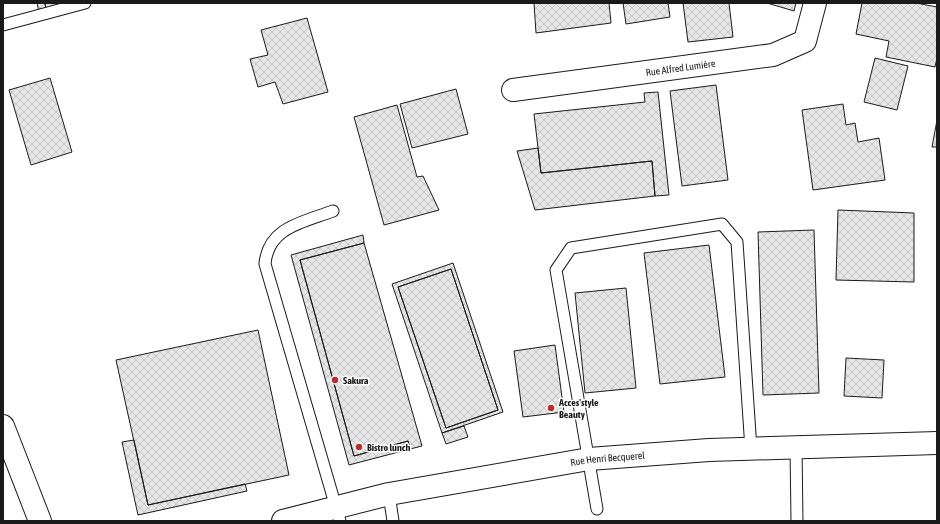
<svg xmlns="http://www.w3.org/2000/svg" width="940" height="524" font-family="'Asap Condensed',sans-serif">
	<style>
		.building { fill: url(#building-cross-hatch); stroke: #1a1a1a; fill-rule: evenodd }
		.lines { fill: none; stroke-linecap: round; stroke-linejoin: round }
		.lane-casing { stroke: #1a1a1a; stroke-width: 13 }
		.street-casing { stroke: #1a1a1a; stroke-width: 24 }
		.lane { stroke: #fff; stroke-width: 11 }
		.street { stroke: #fff; stroke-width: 22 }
		.poi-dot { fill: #c62828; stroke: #fff; stroke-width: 1.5 }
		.labels { text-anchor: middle; stroke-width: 3; stroke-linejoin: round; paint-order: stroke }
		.street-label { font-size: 10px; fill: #1a1a1a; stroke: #fff }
		.poi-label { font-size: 10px; font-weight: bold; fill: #1a1a1a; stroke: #fff; text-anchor: start }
	</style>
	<defs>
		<pattern id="building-cross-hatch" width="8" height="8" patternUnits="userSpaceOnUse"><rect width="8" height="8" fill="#e6e6e6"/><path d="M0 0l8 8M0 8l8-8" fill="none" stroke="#c5c5c5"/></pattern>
	</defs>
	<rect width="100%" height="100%" fill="#fff"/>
	<path class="building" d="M37,3H45L46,10L39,12Z
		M45,3H72L46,10Z
		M534,3H609L611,23L536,33Z
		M623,3H668L670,17L626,24Z
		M683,3H729L733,37L688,42Z
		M767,3H796L794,11Z
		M862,3H916L937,7V58L935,67L886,57L889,41L856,34Z
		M307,18L328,92L283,104L275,82L258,87L250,59L268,55L261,30Z
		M875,58L908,66L897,110L864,102Z
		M50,78L72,152L31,165L9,90Z
		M716,85L728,180L682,186L670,91Z
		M456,89L468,134L412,148L400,104Z
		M658,92L669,195L655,196L652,161L541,173L534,114L645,102L644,93Z
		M843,104L846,125L855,123L858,142L879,138L885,180L813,190L802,110Z
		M397,105L417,177L423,176L439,210L384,225L354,117Z
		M937,120V147H932Z
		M538,148L541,173L652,161L655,196L535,210L517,151Z
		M838,210L914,213V282L836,280Z
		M814,230L819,393L763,395L758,232Z
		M363,235L364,243L300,260L354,456L408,441L410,449L349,465L291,255Z
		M364,243L422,446L410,449L408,441L354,456L300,260Z
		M709,245L725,377L660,384L644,253Z
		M453,263L503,412L442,433L392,284ZM451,269L498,410L446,428L398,287Z
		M451,269L498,410L446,428L398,287Z
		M626,288L636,388L585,393L575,293Z
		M258,330L289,475L148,505L116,360Z
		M555,345L564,412L523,417L514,351Z
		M846,358L884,360L882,398L844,396Z
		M464,426L468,437L446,444L442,433Z
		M134,440L148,505L245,484L247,491L138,515L122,442Z"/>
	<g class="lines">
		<defs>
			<path id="lane" d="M3,25L85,3
				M333,211C304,222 268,227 265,264L340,521
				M796,447L797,521
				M389,494L393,521
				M597,509L556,270L571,248L722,224L737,242L751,449"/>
			<g id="street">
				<path id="s1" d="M513,90L773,55L805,41L815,3"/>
				<path d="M3,426L40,521"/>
				<path id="s2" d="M283,521L389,494L589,459L709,450L937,443"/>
			</g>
		</defs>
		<use href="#lane" class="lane-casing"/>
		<use href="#street" class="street-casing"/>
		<use href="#lane" class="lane"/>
		<use href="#street" class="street"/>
	</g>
	<g class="poi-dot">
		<circle cx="335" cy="380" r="4"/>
		<circle cx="551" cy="408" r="4"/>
		<circle cx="359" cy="447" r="4"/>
	</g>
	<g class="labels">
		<g class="street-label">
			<text dy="4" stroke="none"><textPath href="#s1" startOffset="169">Rue Alfred Lumière</textPath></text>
			<text dy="4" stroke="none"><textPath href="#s2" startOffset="331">Rue Henri Becquerel</textPath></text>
		</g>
		<g class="poi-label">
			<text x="343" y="384">Sakura</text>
			<text x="559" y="406">Acces'style<tspan x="559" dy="12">Beauty</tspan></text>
			<text x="367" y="451">Bistro lunch</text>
		</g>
	</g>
	<rect width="940" height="524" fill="none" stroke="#1a1a1a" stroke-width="8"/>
</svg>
